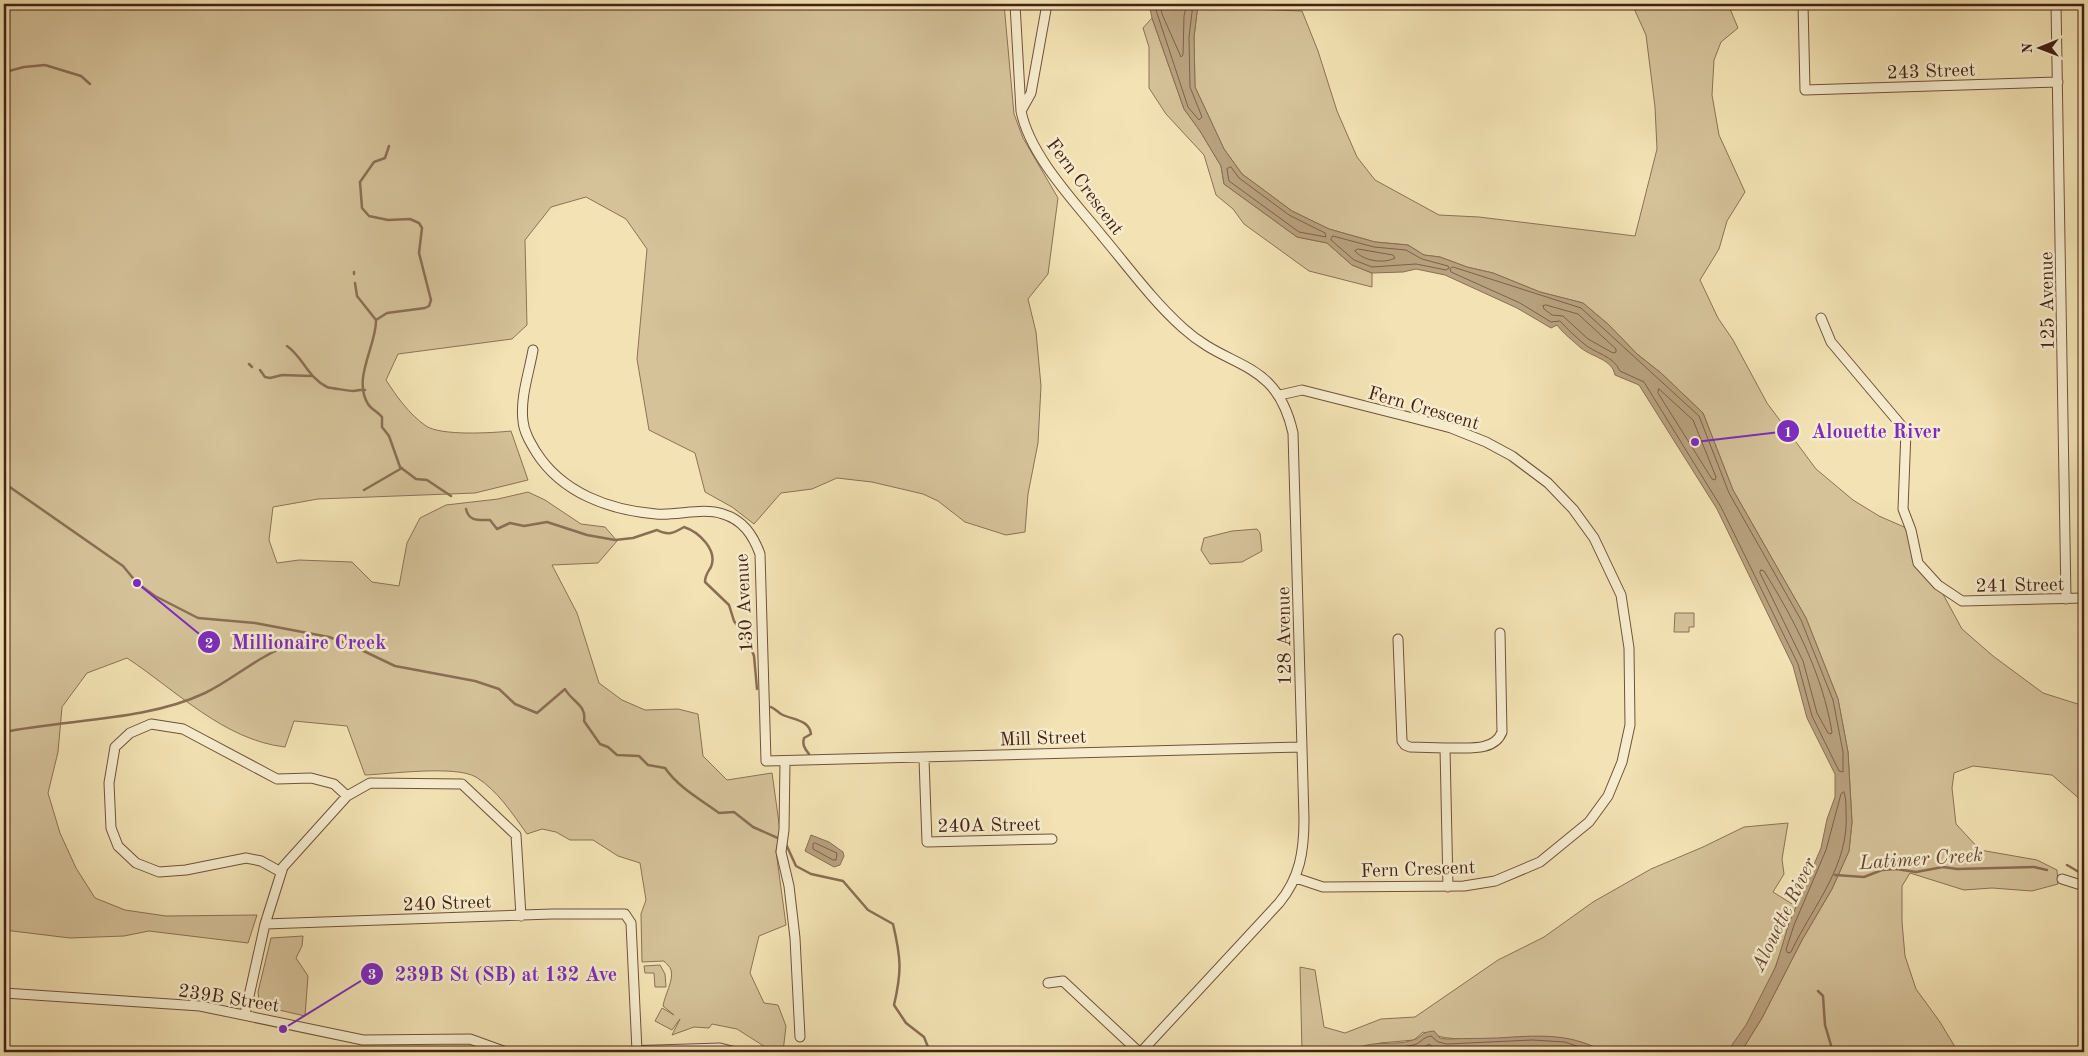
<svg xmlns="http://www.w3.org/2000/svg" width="2088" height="1056" font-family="'Old Standard TT',serif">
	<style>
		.green { fill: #d5c299; stroke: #8c7256 }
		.water { fill: #b8a17e; stroke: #8a6e54 }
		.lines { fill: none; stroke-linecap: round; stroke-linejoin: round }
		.shore { stroke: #7e6149; stroke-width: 1 }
		.stream { stroke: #8a6e54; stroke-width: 2.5 }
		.minor-casing { stroke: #70523c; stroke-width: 11 }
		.minor { stroke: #f7edce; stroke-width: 9 }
		.labels { text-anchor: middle; stroke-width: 5; stroke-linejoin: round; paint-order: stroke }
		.street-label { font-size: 19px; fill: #442114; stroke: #f7edce }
		.water-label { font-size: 20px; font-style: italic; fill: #674734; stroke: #f7edce }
		.leader { fill: none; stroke: #7b2cbf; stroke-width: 2 }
		.callout-dot { fill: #7b2cbf; stroke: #f7edce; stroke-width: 2 }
		.mark-label { font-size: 15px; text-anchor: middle; font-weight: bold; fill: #fff }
		.callout-label { font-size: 20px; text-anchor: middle; font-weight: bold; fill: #7b2cbf; stroke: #f7edce; stroke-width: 5; stroke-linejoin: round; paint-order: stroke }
	</style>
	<rect width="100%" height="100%" fill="#f3e3b4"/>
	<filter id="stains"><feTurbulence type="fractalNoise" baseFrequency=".004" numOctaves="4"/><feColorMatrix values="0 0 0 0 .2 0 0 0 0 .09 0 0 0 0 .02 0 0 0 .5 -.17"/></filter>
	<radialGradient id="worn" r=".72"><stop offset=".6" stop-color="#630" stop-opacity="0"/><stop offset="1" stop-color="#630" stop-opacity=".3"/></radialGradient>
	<path class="green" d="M4,4H1004L1014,114L1023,138L1058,198L1048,274L1028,299L1036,332L1041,386L1038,443L1028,494L1025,532L1006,535L965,522L938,501L923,494L872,482L837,478L812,489L781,493L754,524L732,507L705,492L695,453L649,430L637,359L647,249L626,219L586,197L551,207L525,240L527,325L512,339L398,354L386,380C397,397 409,414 426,426C441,436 492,433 511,431L528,480L475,493L318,499L273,507L269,540L277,563L299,560L352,562L372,582L399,586L407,543L420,518L446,505L498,499L528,492L545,500L581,524L605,527L617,541L598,563L552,565L577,613L599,683L622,700L645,710L678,709L698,714L703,756L727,780L772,773L780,830L776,851L786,925L759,936L750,973L764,1003L778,1005L786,1026L783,1052H773L737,1029L712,1024L709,1028L694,1027L672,1035L680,1019L672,1030L655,1021L662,1008L674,1015L663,1006C665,994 674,980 671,970C670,966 666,964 664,961L642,962L641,914L646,900L640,863L618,856L593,840H570L556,832L542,829L527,834C512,813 498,791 476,777C455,765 390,774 365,775L347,726L294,721L285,747C224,740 177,691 127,658L87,673L62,707L58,752L48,793L60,833L76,868L95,898L125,910L166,916L257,915L248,943L149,931L124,936L70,938L4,930Z
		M1198,4H1232L1246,9L1302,11L1318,51L1337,111L1357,157L1375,180L1439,215L1479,217L1635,236L1657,149L1655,107L1646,35L1632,4H1728L1738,28L1721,42L1714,60L1712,95L1719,135L1745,192L1727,221L1719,249L1700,280L1718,318L1733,340L1767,403L1816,469L1853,500L1879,516L1911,530L1918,562L1938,585L1962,629L1993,656L2043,693L2084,706V863L2079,855L2082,801L2052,775L1973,766L1954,773L1952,788L1956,824L1980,850L2037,860L2057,870L2058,884L2032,891L1992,888L1964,890L1910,873L1902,886V922L1905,956L1916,989L1940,1022L1958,1052H1741L1762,1018L1802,940L1832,889L1849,851L1852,822L1848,752L1838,699L1806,618L1733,490L1703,413L1661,373L1637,354L1609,325L1583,303L1540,292L1493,273L1467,267L1440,257L1424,255L1408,245L1375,242L1329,229L1292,211L1242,174L1224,149L1195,87L1194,37Z
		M1152,18L1184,109L1200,131L1221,166L1224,184L1297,237L1327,243L1352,265L1372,273V287L1309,271L1244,224L1233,209L1216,195L1204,155L1166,114L1149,88V47L1143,28Z
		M1257,529L1260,533L1262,551L1242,562L1210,564L1201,550L1204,538L1232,531Z
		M1675,613H1694V627H1689V632H1674Z
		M1788,823L1782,859L1784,874L1773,892L1797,907C1788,926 1784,945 1776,965C1765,995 1748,1028 1727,1052H1604C1548,1019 1480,1053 1423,1032L1414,1040L1380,1043L1352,1052H1302L1300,967L1315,970L1324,1027L1345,1033L1381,1019L1415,1017L1498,960L1544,937L1593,902L1651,869L1703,847L1744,827Z
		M303,936L302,946L296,958L308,976L305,1016L266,1007L259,1000L258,992L271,938Z
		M660,965L665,974L666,987H655L654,973H645L644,966Z"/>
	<path class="water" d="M1149,4H1198L1194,37L1195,87L1224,149L1242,174L1292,211L1329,229L1375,242L1408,245L1424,255L1440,257L1467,267L1493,273L1540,292L1583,303L1609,325L1637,354L1661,373L1703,413L1733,490L1806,618L1838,699L1848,752L1852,822L1849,851L1832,889L1802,940L1762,1018L1741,1052H1727L1746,1025L1776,966L1789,923L1821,848L1827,819L1835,797V774L1807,718L1793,666L1717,509L1639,385L1615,375C1612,359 1592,357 1581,348C1573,341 1563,333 1557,325L1551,328L1517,308L1445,275L1416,269L1403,272L1372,273L1352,265L1327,243L1297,237L1224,184L1221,166L1200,131L1184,109L1152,18Z
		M811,835L829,842L843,852L844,856L840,865L834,867L805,851Z
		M1434,1031L1440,1038L1447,1039C1469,1038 1491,1039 1513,1037C1547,1035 1574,1035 1604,1052H1352C1370,1038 1394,1047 1413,1040C1423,1037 1420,1032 1434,1031Z"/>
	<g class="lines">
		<path class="shore" d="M1154,4L1188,107L1199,120L1202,117L1190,87L1189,37L1193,4
			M1160,4L1162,14L1181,57L1183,55L1184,16L1187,4
			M1231,167L1239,178L1289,215L1325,233L1326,237L1299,232L1229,181L1227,169Z
			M1333,236L1374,247L1406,250L1422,259L1448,266L1449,268L1446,270L1416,264L1372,267L1354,260L1331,240Z
			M1358,249L1393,255L1395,258C1384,264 1363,261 1355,251Z
			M1453,267L1581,308L1699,416L1729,493L1801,620L1833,700L1843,752V772L1839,771L1812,716L1798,664L1721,507L1644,382L1620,371C1613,355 1595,354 1583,343C1575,336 1567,329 1560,321L1551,322L1520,303L1451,272L1450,269Z
			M1546,305L1578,314L1616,349V352L1613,353L1588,339L1563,316L1552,315L1544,309L1543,306Z
			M1659,389L1693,420L1716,477L1715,480L1712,479L1658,393Z
			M1761,570L1764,571C1795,621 1822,673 1832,732L1831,734L1828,733L1817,713L1803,661L1760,573Z
			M1844,792C1846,798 1846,805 1846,811C1850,866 1813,905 1791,952L1788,953L1786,950L1794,925L1826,850L1841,794Z
			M815,843L837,853L836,860H833L813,849V844Z
			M1365,1052C1381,1048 1397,1049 1413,1045C1420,1044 1423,1037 1431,1036L1438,1042L1447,1044L1532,1040L1565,1042L1594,1052
			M1406,1052L1417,1051L1429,1044L1436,1049L1447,1050L1533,1047L1564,1048L1580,1052"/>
		<path class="stream" d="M5,72L24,67L45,65L81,76L90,84
			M389,146L385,158L374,162L360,182L362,208L369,216L388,220L410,219L419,223L422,228L419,253L431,300L429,306L425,308L387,313L376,320C377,344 352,379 368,404C371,409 378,412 382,417V427L389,436L400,467L416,479L427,480L451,496
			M354,272V274
			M355,283L357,296L376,320
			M287,346C303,357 308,378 327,387C330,388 351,391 353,391C358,391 360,389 365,390
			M249,364L252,367
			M260,370L265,377L270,378L282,375L311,376
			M4,483L123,566L137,583L155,596L198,618L255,623L329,637L351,645L395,666L475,681L499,689L515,704L537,713L565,689C572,702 587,705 584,721L600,744L608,747L617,755L639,756L648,765L665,768C679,788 700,799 719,813L734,812L753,827L780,839
			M364,490L402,468
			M466,509C469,522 479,520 490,520L497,529L510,523L524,526L547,522L587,535L615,540L633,538L657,530C668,536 674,533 684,527C699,532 718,550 711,567C708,572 705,575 705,582L729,605L734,621L749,643L754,656L757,689
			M771,707C775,709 778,712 781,714C792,720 809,719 811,734L804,738C802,745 805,749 809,754
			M4,732C68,719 146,721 205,693C226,683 244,668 264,657C279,648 296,642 312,634
			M785,842L796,866L811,874L843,881L868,910L893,924C901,958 902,971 894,1005L906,1023L924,1037L930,1052
			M2067,865L2084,875
			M1835,875L1864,877L1882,870L1896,869L1916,872L1943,867L1957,869L2034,867L2047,870
			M1818,991L1823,996L1825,1025L1833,1052"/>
		<defs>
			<path id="minor" d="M1015,4L1021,111C1030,156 1075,202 1103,237C1129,268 1153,301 1183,328C1230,371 1276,358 1293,433L1304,819C1304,851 1300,878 1279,903L1141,1052
				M1803,4L1805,90L2058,82
				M2056,4L2066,599
				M1021,111L1031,93L1047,4
				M1821,318L1831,342L1906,431L1903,509L1911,530L1918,563L1938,585L1962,601L2084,598
				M533,350C529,373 520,398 523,421C524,432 530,442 536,452C562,493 609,510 656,514C678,516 702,507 723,514C743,520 753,535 760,554L766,761L1302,747
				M1280,395L1302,390L1413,418L1451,428L1486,442L1512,456L1548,483L1573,509L1594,538L1621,595L1629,648L1630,725L1622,762L1608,796L1589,822L1540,862L1495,881L1464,886L1323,887L1296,878
				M1398,639L1402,741L1405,745L1410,747L1445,748L1448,887
				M1445,748C1464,747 1494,753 1502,732L1500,633
				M924,759L927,842L1052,839
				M785,762L784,830L781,852L789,886L795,938L800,1037
				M281,872L261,861L246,858L186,870L159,872L136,863L118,846L111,828L109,783L115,747L130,733L151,724L183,729L277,779L311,778L334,784L347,796
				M2062,879L2084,886
				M265,924L552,914H625L631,923L637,1051
				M1048,983L1063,981L1139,1052
				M4,993L200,1006L363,1040L470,1039L506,1052
				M245,1014L265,924L283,867L347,796L370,783L462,784L516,835L521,916
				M593,1052L720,1048L736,1052"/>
		</defs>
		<use href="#minor" class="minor-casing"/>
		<use href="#minor" class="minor"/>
	</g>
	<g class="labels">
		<g class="street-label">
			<text transform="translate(1931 70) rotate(-2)" y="7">243 Street</text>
			<text transform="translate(1086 186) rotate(53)" y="7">Fern Crescent</text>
			<text transform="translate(2046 301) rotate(-91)" y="7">125 Avenue</text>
			<text transform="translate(1424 407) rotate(16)" y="7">Fern Crescent</text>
			<text transform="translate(2020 584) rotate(-1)" y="7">241 Street</text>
			<text transform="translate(743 603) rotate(-93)" y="7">130 Avenue</text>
			<text transform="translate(1283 636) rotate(-91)" y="7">128 Avenue</text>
			<text transform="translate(1043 737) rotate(-2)" y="7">Mill Street</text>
			<text transform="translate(989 824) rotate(-1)" y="7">240A Street</text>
			<text transform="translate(1418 868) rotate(-2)" y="7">Fern Crescent</text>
			<text transform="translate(447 902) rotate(-2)" y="7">240 Street</text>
			<text transform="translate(229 997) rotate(9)" y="7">239B Street</text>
		</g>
		<g class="water-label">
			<text transform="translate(1921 858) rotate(-4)" y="7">Latimer Creek</text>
			<text transform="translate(1783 914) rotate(-64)" y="7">Alouette River</text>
		</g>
	</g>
	<path class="leader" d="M1695 442L1788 431M137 583L209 642M283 1029L372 974"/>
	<g class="callout-dot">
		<circle cx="1695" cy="442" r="5"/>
		<circle cx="137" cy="583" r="5"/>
		<circle cx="283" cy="1029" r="5"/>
		<circle cx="1788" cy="431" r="12"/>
		<circle cx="209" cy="642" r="12"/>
		<circle cx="372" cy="974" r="12"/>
	</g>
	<g class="mark-label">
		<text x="1788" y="437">1</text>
		<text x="209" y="648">2</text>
		<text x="372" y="979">3</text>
	</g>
	<g class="callout-label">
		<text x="1876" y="438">Alouette River</text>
		<text x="309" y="649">Millionaire Creek</text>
		<text x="506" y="981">239B St (SB) at 132 Ave</text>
	</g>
	<rect width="2088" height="1056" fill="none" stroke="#f3e3b4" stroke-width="20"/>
	<rect x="5" y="5" width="2078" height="1046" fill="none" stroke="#442114" stroke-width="2.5"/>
	<rect x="10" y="10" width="2068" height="1036" fill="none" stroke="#442114"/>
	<g transform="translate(2040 48) rotate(269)" stroke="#f7edce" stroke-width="4" paint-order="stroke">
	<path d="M0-4L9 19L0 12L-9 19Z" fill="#442114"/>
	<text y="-8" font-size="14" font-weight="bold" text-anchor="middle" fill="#442114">N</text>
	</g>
	<rect width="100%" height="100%" filter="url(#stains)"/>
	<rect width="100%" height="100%" fill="url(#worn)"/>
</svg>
